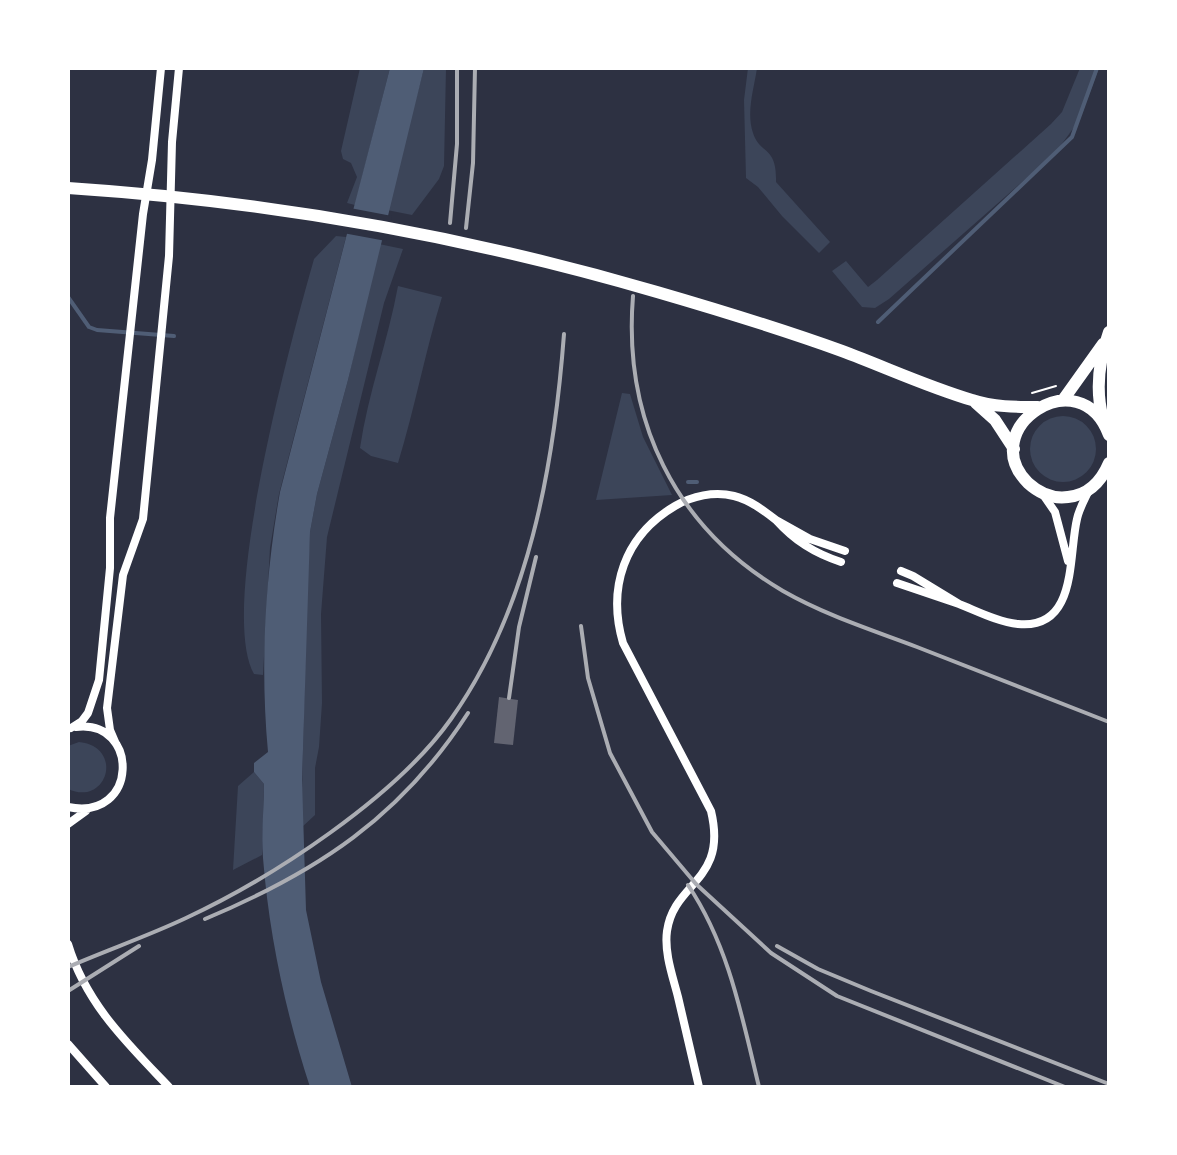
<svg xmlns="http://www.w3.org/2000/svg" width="1177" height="1155" font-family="Arial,sans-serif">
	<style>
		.green { fill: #3c4559 }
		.water { fill: #4f5d75 }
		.pier { fill: #2d3142 }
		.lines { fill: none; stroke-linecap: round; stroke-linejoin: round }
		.stream { stroke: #4f5d75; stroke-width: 4 }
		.building { fill: #626471 }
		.path { stroke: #fff; stroke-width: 2 }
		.minor { stroke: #fff; stroke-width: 8 }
		.primary { stroke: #fff; stroke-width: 12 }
		.rail { stroke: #abadb3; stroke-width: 4 }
	</style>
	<rect width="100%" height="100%" fill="#2d3142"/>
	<path class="green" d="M360,68H390L355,205L347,203L357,177L351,163L343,159L341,151Z
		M424,68H446L444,166L439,179L412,215L387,210Z
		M748,68H757C754,89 746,112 753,133C760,155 777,145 776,182L830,242L819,253L782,216L758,187L746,178L744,100Z
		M1080,68H1099L1080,119L1056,152L889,299L875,308L862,307L832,271L846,261L868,287L877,280L1051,124L1062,112Z
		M336,236L346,237L279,494L270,548L263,675L254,674C217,608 292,337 314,259Z
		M379,244L403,249L384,303L327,537L321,614L322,703L319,747L315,768V815L301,828L307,588L310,532L317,494L348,380Z
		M398,286L442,297C425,352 415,408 398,463L371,456L360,448C368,393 388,341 398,286Z
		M622,393L630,394L643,437L672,495L596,500Z
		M1030 449a33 33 0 1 1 66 0a33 33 0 1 1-66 0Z
		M79,742C125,747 107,807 68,789V746Z
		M254,772L264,784L262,855L233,870L238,786Z"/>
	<path class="water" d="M390,68H424L348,380L317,494L310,532L302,780L306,910L321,982L352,1087H310C286,1014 269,935 263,858C261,834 264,808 264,784L254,772V763L268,752C260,665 265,577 280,492Z"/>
	<path class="pier" d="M350,208L392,216L386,241L343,233Z"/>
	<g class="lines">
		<path class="stream" d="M68,297L89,327L97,330L174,336
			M878,322L1072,137L1097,68
			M688,482H697"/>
	</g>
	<path class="building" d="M499,697L518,700L513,745L494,743Z"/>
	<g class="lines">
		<path class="path" d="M1032,393L1056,386"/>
		<path class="minor" d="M1044,496L1055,512L1068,561
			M841,562C814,553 795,541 776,520L810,539L845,551
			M897,583L959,604L913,576L901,571
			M959,604C977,611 998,622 1018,624C1078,630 1068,556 1077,519C1079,509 1085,499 1089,490
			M71,728L82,721L88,713L99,680L110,568V518L143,214L152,160L161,68
			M116,744L110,730L107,708L123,575L143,519L169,256L172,142L179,68
			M68,807C139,822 140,719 76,727
			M68,824L86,811
			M68,944C86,1004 127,1043 169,1087
			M68,1044L106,1087
			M699,1087C692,1057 685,1027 678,997C673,977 664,953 667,931C674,881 728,882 711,811L623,643C607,588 624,536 675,506C692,496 714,491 734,496C750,500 763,510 776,520"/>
		<path class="primary" d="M68,188C266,201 466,236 657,292C719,310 781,329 842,351C885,367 928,387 972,400C993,407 1016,407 1038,407
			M1063,400L1103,344
			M976,403L995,420L1014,449
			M1103,419C1095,390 1099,360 1109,332
			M1109,435C1080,357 974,429 1028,483C1039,493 1053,499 1068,497C1088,495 1101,482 1109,463"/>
		<path class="rail" d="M450,223L457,144V68
			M466,228L473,163L475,68
			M633,296C623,419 674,527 783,591C825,615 872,630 917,647C981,672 1045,697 1109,722
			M581,626L588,678L610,753L652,832L696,884L771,953L837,996L1065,1087
			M509,698L519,627L536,557
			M688,885C729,946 742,1017 759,1087
			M205,919C317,872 401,817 468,713
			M777,946L818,969L871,991L1109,1084
			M68,967C107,950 148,936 186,918C272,878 396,797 451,719C529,609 554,466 564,334
			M68,991L139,946"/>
	</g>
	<rect width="1177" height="1155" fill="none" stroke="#ffffff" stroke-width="140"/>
</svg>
